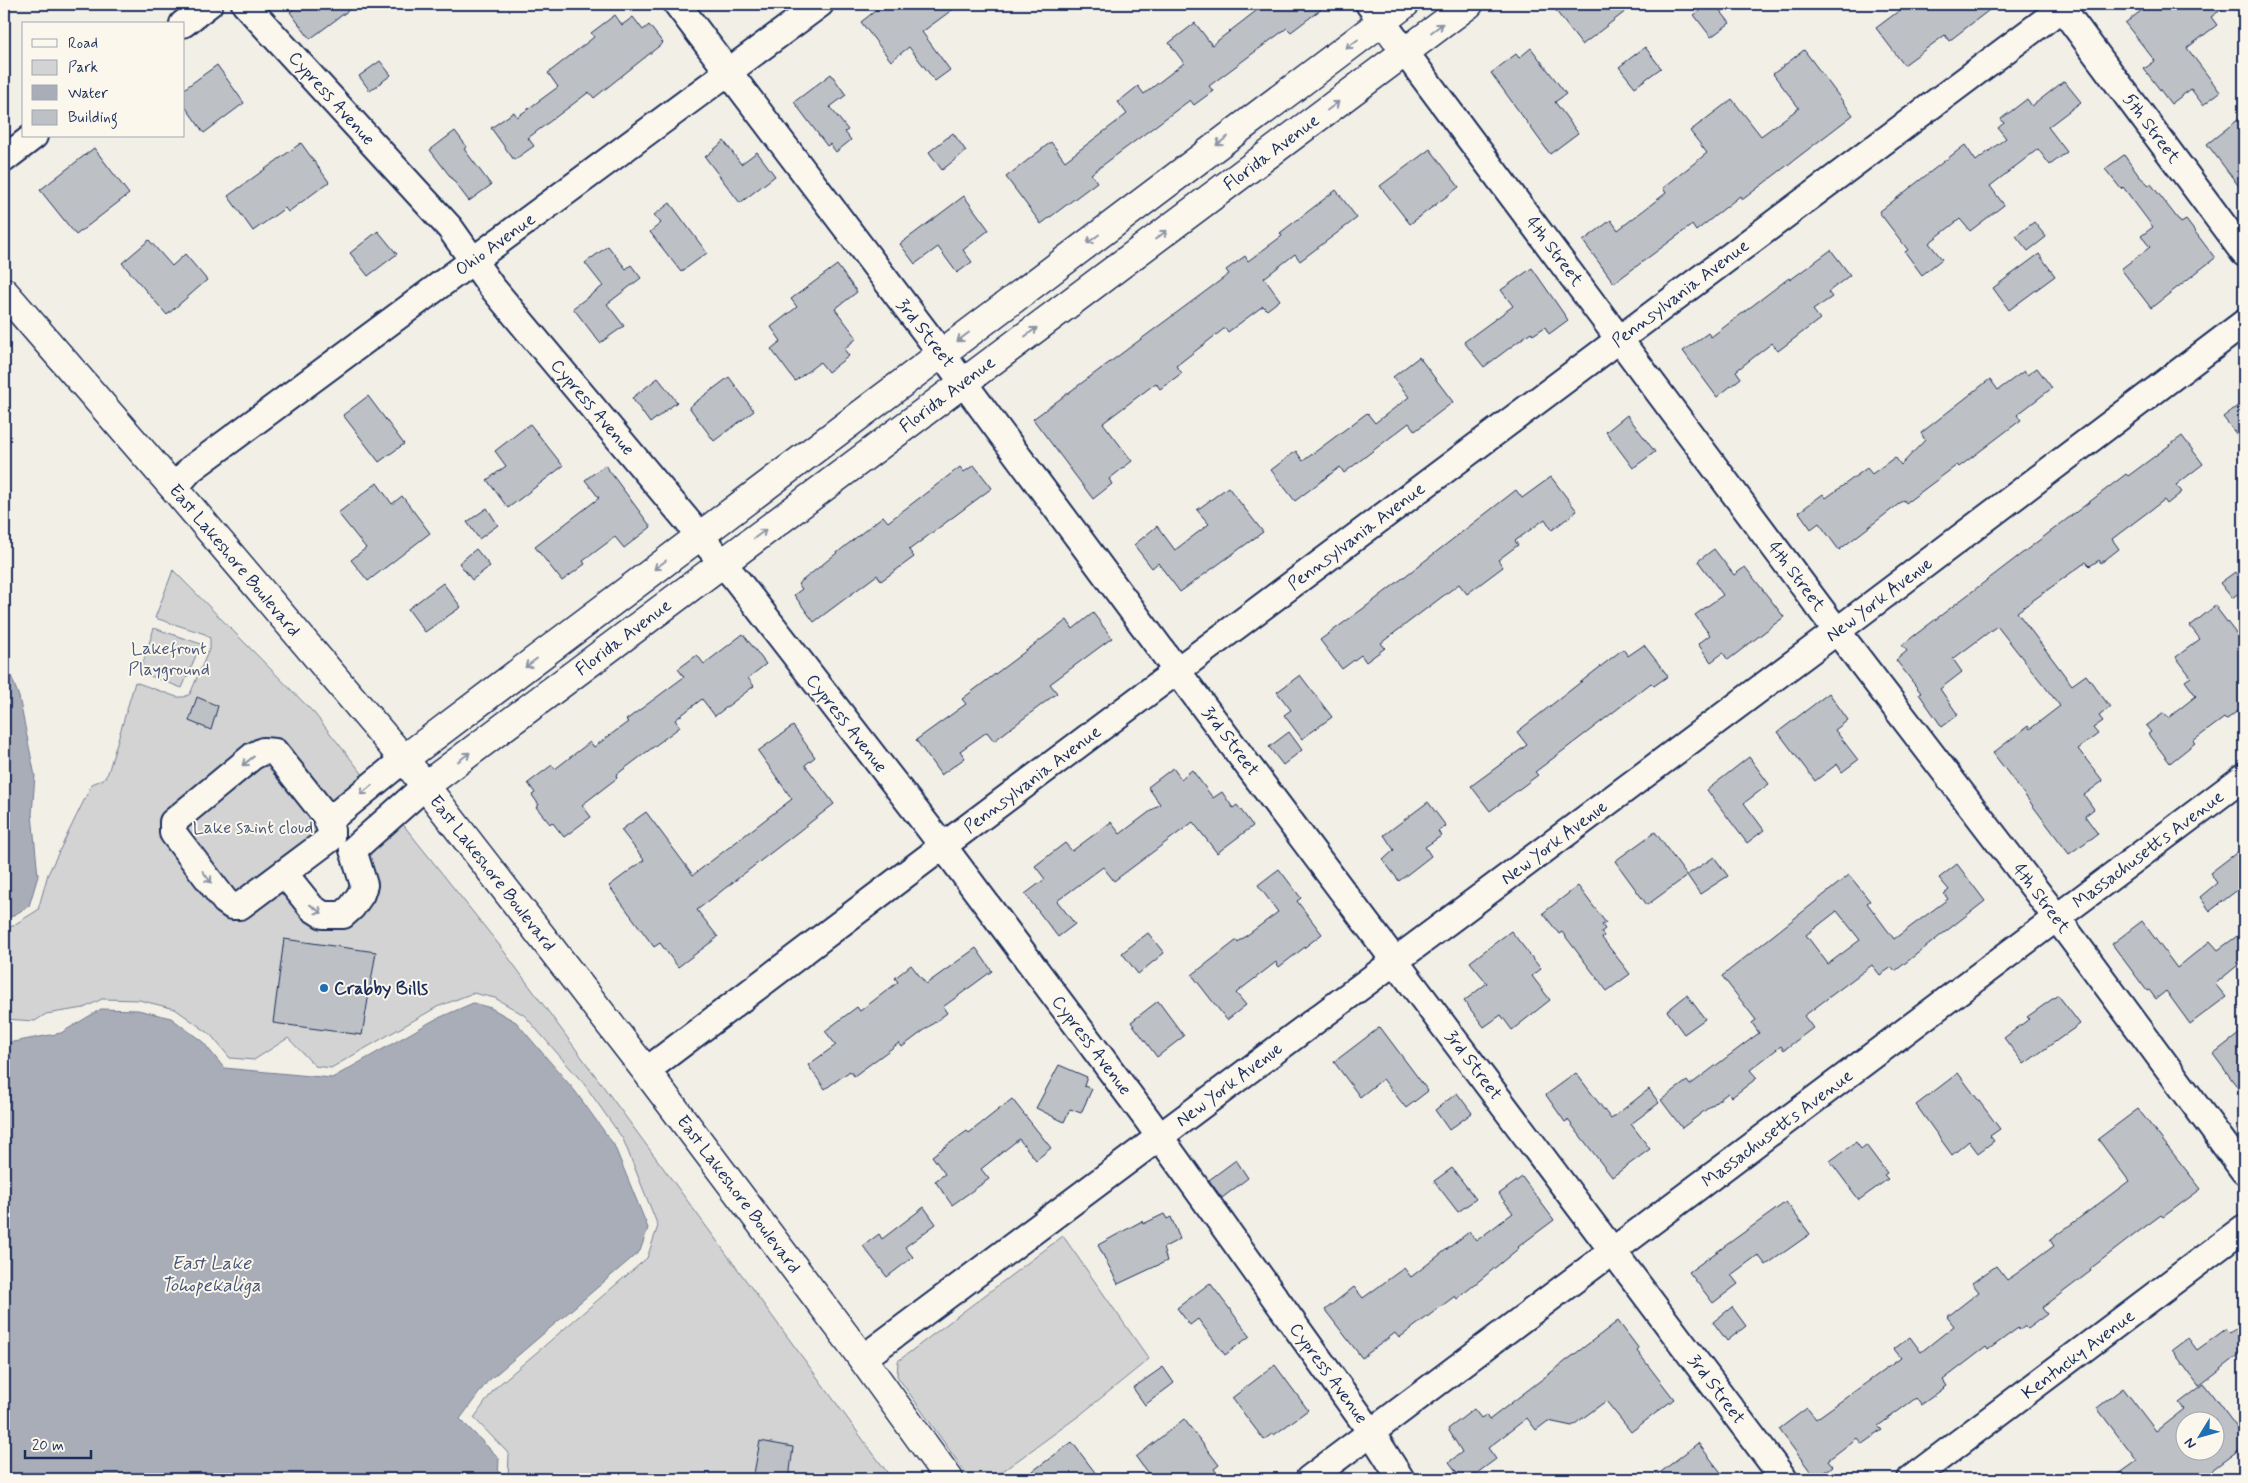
<svg xmlns="http://www.w3.org/2000/svg" width="2248" height="1483" font-family="Mynerve,sans-serif">
	<style>
		.green { fill: #d2d3d2; stroke: #768198 }
		.water { fill: #a9adb7; stroke: #707b93 }
		.building { fill: #bdc0c4; stroke: #1b2f5e; fill-rule: evenodd }
		.lines { fill: none; stroke-linecap: round; stroke-linejoin: round }
		.minor-casing { stroke: #1b2f5e; stroke-width: 30 }
		.tertiary-casing { stroke: #1b2f5e; stroke-width: 31 }
		.secondary-casing { stroke: #1b2f5e; stroke-width: 31 }
		.minor { stroke: #fbf7ec; stroke-width: 26 }
		.tertiary { stroke: #fbf7ec; stroke-width: 28 }
		.secondary { stroke: #fbf7ec; stroke-width: 28 }
		.oneway { stroke: #8b93a5 }
		.poi-dot { fill: #1f6fb2; stroke: #fbf7ec; stroke-width: 2 }
		.labels { text-anchor: middle; stroke-width: 4; stroke-linejoin: round; paint-order: stroke }
		.street-label { font-size: 18px; fill: #1b2f5e; stroke: #fbf7ec }
		.park-label { font-size: 18px; fill: #49587b; stroke: #fbf7ec }
		.poi-label { font-size: 18px; font-weight: bold; fill: #1b2f5e; stroke: #fbf7ec; text-anchor: start }
		.water-label { font-size: 19px; font-style: italic; fill: #465579; stroke: #fbf7ec }
	</style>
	<rect width="100%" height="100%" fill="#f2efe6"/>
	<filter id="ink" filterUnits="userSpaceOnUse"><feTurbulence type="fractalNoise" baseFrequency=".02" numOctaves="2"/><feDisplacementMap in="SourceGraphic" scale="10" xChannelSelector="R" yChannelSelector="G"/><feConvolveMatrix kernelMatrix="1 2 1 2 8 2 1 2 1" color-interpolation-filters="sRGB"/></filter>
	<g filter="url(#ink)">
		<path class="green" d="M173,570L314,713L365,777L334,802L332,800L330,801L285,745L165,814L215,909L281,889L341,927L367,852L401,822L500,946L892,1479H508L509,1454L474,1418L495,1388L647,1258L658,1226L623,1139L584,1084L524,1015L495,998L473,993L437,1007L331,1068L315,1066L288,1038L254,1060L230,1058L210,1034L175,1009L139,1000L102,999L84,1008L46,1014L35,1021L4,1019V931L38,910L48,874L92,784L104,779L108,773L135,682L177,697H184L190,694L210,647V638L205,634L155,618Z
			M154,628L201,644L182,688L140,672Z
			M264,764H268L314,822L318,833L237,894L185,826Z
			M1063,1236L1149,1359L1080,1415L992,1479H970L897,1376L898,1361Z"/>
		<path class="water" d="M4,657L19,697L35,776L32,814L38,876L29,906L4,921Z
			M473,1003L491,1008L516,1022L575,1091L614,1145L648,1228L640,1251L487,1382L460,1419L499,1458L498,1479H4V1042H13L61,1033L101,1009L138,1010L171,1018L203,1042L224,1068L332,1078L434,1020Z"/>
		<path class="building" d="M300,4H357L310,39L290,12Z
			M884,4H960L922,32L950,70L935,81L909,47L891,61L861,22Z
			M1265,4H1328L1291,32L1287,28L1209,86L1213,91L1194,105L1190,100L1091,174L1097,182L1041,224L1006,177L1051,142L1065,161L1127,114L1118,102L1138,86L1144,94L1184,63L1169,43L1195,23L1212,45Z
			M1566,4H1635L1582,45L1556,11Z
			M1708,4H1715L1730,23L1711,37L1694,15Z
			M1908,4H1997L1949,41L1945,35L1904,65L1876,28Z
			M2150,4H2229L2211,17L2217,25L2187,48L2220,92L2203,105L2191,89L2171,104L2144,69L2155,61L2125,23Z
			M615,15L622,25L633,17L643,30L649,25L663,43L594,98L589,92L528,138L534,146L514,160L491,128L514,112L517,117L558,87L548,73L594,37L591,33Z
			M1645,47L1661,68L1635,87L1619,67Z
			M1531,48L1566,94L1555,102L1578,133L1550,154L1491,73L1516,54L1519,58Z
			M1804,50L1853,115L1742,200L1740,196L1696,231L1692,225L1614,283L1583,241L1611,220L1618,230L1666,193L1663,188L1707,153L1690,131L1732,99L1761,136L1799,108L1773,74Z
			M380,61L391,75L370,91L359,76Z
			M217,65L244,103L204,133L184,105V89Z
			M831,74L846,95L830,107L848,130L845,132L851,140L836,152L830,144L827,146L794,102Z
			M2064,81L2081,102L2048,127L2067,152L2050,165L2038,149L1990,186L2004,205L1970,231L1960,219L1929,243L1942,259L1922,275L1905,252L1908,250L1879,212L1965,145L1976,161L2006,138L1998,128L2004,123L2001,119L2027,99L2032,106Z
			M2244,115V193L2207,144Z
			M455,131L467,147L464,149L491,185L469,201L430,150Z
			M953,133L966,151L942,170L929,152Z
			M724,141L741,164L757,152L775,176L740,203L705,157Z
			M301,143L329,182L288,212L285,208L253,231L228,196Z
			M94,148L129,194L76,235L40,190Z
			M1430,149L1459,187L1410,224L1380,186Z
			M2124,155L2139,176L2149,185L2151,184L2181,223L2186,220L2215,258L2151,308L2121,269L2150,247L2141,236L2153,227L2123,187L2121,189L2105,169Z
			M1336,190L1357,218L1300,261L1295,254L1264,278L1280,300L1267,310L1263,306L1228,332L1225,328L1176,366L1182,373L1160,389L1156,383L1103,423L1132,461L1109,479L1112,484L1093,499L1033,419L1229,274L1226,270L1245,256L1248,261L1282,236L1280,233Z
			M964,196L989,230L963,250L972,262L957,273L938,247L915,264L900,244Z
			M670,203L707,253L681,272L650,232L661,223L654,215Z
			M2034,222L2046,237L2028,251L2016,236Z
			M378,231L397,254L368,276L350,253Z
			M149,240L172,266L185,254L207,280L167,315L122,263Z
			M608,246L626,269L631,265L641,278L607,304L624,326L600,343L573,308L603,286L585,263Z
			M1831,250L1850,275L1828,292L1832,297L1813,310L1820,319L1778,351L1772,343L1736,371L1741,378L1717,397L1683,351L1708,333L1711,337L1789,278L1790,280Z
			M2039,254L2055,276L2009,310L1993,288Z
			M837,265L857,292L835,309L857,338L844,349L849,356L828,372L820,362L795,381L771,349L781,341L771,327L797,307L791,299Z
			M1532,268L1568,320L1549,334L1545,327L1533,335L1531,332L1484,367L1464,342L1513,306L1501,290Z
			M1419,357L1453,402L1415,431L1409,423L1344,473L1340,467L1295,501L1271,470L1296,451L1303,461L1367,413L1375,423L1409,397L1393,377Z
			M2037,368L2052,388L2017,415L2021,420L1959,467L1957,465L1906,503L1904,500L1839,550L1819,523L1811,529L1799,512L1823,494L1826,498L1867,468L1872,474L1895,457L1901,465L1925,440L1921,433L1990,379L1998,390L2024,371L2027,375Z
			M729,377L754,411L714,441L689,407Z
			M658,378L677,402L650,423L632,398Z
			M368,396L404,444L379,462L343,415Z
			M2244,401V444L2223,417Z
			M1627,415L1655,452L1633,468L1606,432Z
			M530,424L563,466L508,508L487,480L506,466L495,451Z
			M2182,436L2203,464L2176,485L2182,492L2167,504L2164,500L2112,539L2119,549L2101,563L2099,560L2090,566L2086,562L2017,612L2072,685L2086,675L2110,707L2099,716L2103,721L2093,728L2098,734L2078,749L2103,781L2084,795L2094,809L2085,816L2098,834L2069,854L1993,753L2028,726L2030,729L2060,706L1997,626L1953,659L1962,672L1940,689L1958,715L1942,727L1919,694L1921,693L1896,660L1907,651L1902,645L2126,474L2128,476Z
			M605,465L651,527L624,548L615,537L583,561L585,564L562,581L535,547L599,498L585,480Z
			M974,465L992,488L909,550L914,557L881,581L877,575L814,622L794,595L802,589L798,584L883,516L888,522L960,467L964,472Z
			M1551,477L1577,511L1552,530L1545,519L1515,541L1518,545L1498,560L1503,567L1467,594L1459,584L1381,643L1385,648L1366,662L1361,655L1342,669L1320,640L1368,605L1516,490L1522,498Z
			M377,483L392,504L402,496L430,533L368,581L351,560L366,548L338,513Z
			M1228,487L1263,532L1180,592L1158,563L1152,568L1134,545L1157,526L1175,550L1209,524L1197,510Z
			M487,508L498,525L479,539L467,522Z
			M476,549L490,566L472,580L459,563Z
			M1714,549L1734,575L1745,567L1784,617L1728,660L1723,653L1711,662L1698,644L1710,635L1695,615L1723,595L1698,561Z
			M2235,572L2244,584V589L2232,598L2220,583Z
			M443,583L461,607L425,632L408,609Z
			M2215,606L2244,644V706L2226,720L2224,718L2193,741L2195,743L2170,763L2148,734L2151,732L2146,726L2164,713L2168,718L2196,696L2185,681L2191,677L2176,657L2200,639L2190,626Z
			M1093,613L1112,638L1050,684L1057,693L994,741L987,732L960,751L965,758L941,775L916,740L966,704L962,699L1067,620L1073,629Z
			M743,634L766,664L748,678L754,686L715,716L702,699L675,720L680,727L616,775L617,778L582,805L591,817L564,837L552,822L550,824L536,807L539,805L532,795L535,793L528,783L552,765L555,769L590,742L594,747L628,722L626,720L684,677L678,669L697,655L704,664Z
			M1644,645L1668,676L1654,686L1651,683L1589,731L1535,772L1538,775L1490,811L1471,786L1527,745L1517,732L1623,649L1628,656Z
			M1300,675L1332,717L1302,739L1284,715L1291,710L1277,692Z
			M1829,693L1848,720L1835,730L1858,760L1842,772L1837,764L1815,781L1778,732Z
			M197,697L218,706L211,730L189,721Z
			M793,726L815,757L805,765L834,804L697,910L718,937L678,967L660,943L654,947L609,886L644,860L621,830L646,812L693,875L792,799L758,751Z
			M1289,732L1302,750L1283,765L1269,747Z
			M1749,757L1769,784L1744,803L1764,830L1747,843L1707,790Z
			M1173,768L1181,779L1192,770L1213,798L1222,792L1233,808L1237,805L1253,826L1217,853L1193,822L1114,881L1103,867L1057,901L1075,924L1058,937L1025,894L1045,879L1035,866L1065,843L1072,851L1111,822L1120,834L1160,804L1148,787Z
			M1428,802L1446,826L1438,831L1441,836L1425,847L1431,856L1399,881L1383,860L1394,850L1384,835Z
			M1655,832L1687,876L1647,905L1615,861Z
			M2244,847V885L2210,911L2200,897L2217,883L2210,873Z
			M1714,857L1728,876L1700,894L1687,875Z
			M1957,864L1985,901L1895,971L1892,967L1880,975L1872,965L1804,1016L1813,1028L1784,1050L1781,1046L1750,1070L1757,1078L1732,1097L1728,1093L1682,1128L1661,1100L1687,1081L1690,1085L1759,1033L1752,1023L1756,1020L1722,976L1849,875L1870,901L1867,903L1894,939L1948,899L1944,894L1949,890L1939,878ZM1837,911L1860,940L1828,964L1806,935Z
			M1279,869L1301,898L1297,901L1322,934L1279,967L1276,962L1236,993L1246,1005L1227,1020L1192,975L1237,940L1238,942L1278,912L1258,885Z
			M1578,886L1606,923L1602,925L1605,929L1601,932L1604,936L1602,938L1630,974L1607,991L1562,932L1559,934L1543,913Z
			M2142,921L2177,968L2210,941L2218,950L2244,931V960L2215,984L2226,997L2190,1024L2166,991L2156,999L2149,990L2147,991L2112,944Z
			M1511,931L1541,969L1532,976L1550,1000L1512,1030L1501,1015L1484,1027L1464,1001L1487,983L1470,962Z
			M1148,933L1164,953L1138,974L1122,953Z
			M284,939L376,952L362,1035L273,1023Z
			M976,948L992,971L943,1007L947,1013L902,1047L899,1043L854,1076L850,1071L825,1089L808,1065L836,1045L825,1031L857,1007L860,1011L898,982L895,978L911,965L926,984Z
			M1687,995L1705,1019L1684,1034L1667,1011Z
			M2058,995L2080,1024L2024,1064L2004,1038L2029,1019L2027,1017Z
			M1158,1001L1184,1036L1157,1057L1131,1022Z
			M1380,1027L1428,1091L1406,1108L1383,1079L1360,1097L1334,1062Z
			M2244,1030V1096L2213,1054Z
			M1059,1065L1087,1077L1084,1086L1092,1089L1081,1113L1070,1109L1064,1122L1036,1108Z
			M1576,1073L1611,1119L1649,1089L1659,1103L1631,1124L1650,1149L1612,1177L1568,1120L1565,1122L1546,1095Z
			M1958,1073L2000,1129L1990,1136L1994,1141L1978,1153L1969,1141L1952,1155L1916,1105Z
			M1457,1093L1472,1113L1449,1130L1435,1110Z
			M1012,1099L1051,1148L1036,1160L1019,1139L981,1169L989,1179L952,1205L935,1181L945,1174L932,1156L967,1131L969,1133Z
			M2138,1109L2201,1189L2163,1217L2161,1215L2138,1232L2090,1269L2091,1271L2042,1308L2047,1314L2027,1329L2024,1326L2019,1330L2018,1328L1988,1350L1986,1347L1943,1380L1947,1386L1921,1405L1916,1398L1878,1426L1882,1430L1862,1444L1857,1438L1828,1460L1833,1466L1816,1479L1779,1429L1807,1408L1816,1419L1901,1358L1894,1349L1910,1337L1921,1352L1954,1326L1947,1317L1979,1292L1972,1283L1996,1266L2007,1280L2016,1274L2054,1246L2050,1240L2129,1181L2098,1139Z
			M1856,1142L1861,1149L1866,1145L1887,1173L1884,1175L1888,1179L1859,1200L1830,1161Z
			M1236,1160L1248,1178L1222,1198L1209,1180Z
			M1452,1168L1476,1199L1458,1212L1434,1181Z
			M1522,1177L1554,1220L1518,1247L1519,1248L1457,1299L1455,1296L1399,1338L1395,1333L1362,1358L1325,1310L1354,1287L1363,1298L1404,1268L1411,1277L1469,1232L1476,1241L1513,1213L1499,1194Z
			M1786,1202L1810,1234L1766,1265L1758,1255L1731,1275L1738,1284L1713,1303L1689,1272Z
			M924,1207L936,1224L905,1247L913,1257L887,1277L863,1246L879,1234L882,1239Z
			M1164,1214L1167,1219L1171,1217L1180,1239L1163,1248L1167,1261L1118,1284L1098,1245L1142,1221L1143,1224Z
			M1210,1283L1250,1336L1225,1355L1198,1319L1190,1325L1177,1308Z
			M1732,1307L1746,1326L1727,1341L1713,1322Z
			M1618,1321L1639,1349L1637,1351L1674,1399L1631,1432L1606,1401L1572,1426L1548,1421L1536,1430L1527,1418L1488,1448L1496,1459L1469,1479H1462L1449,1462L1462,1452L1448,1429L1474,1409L1481,1418L1486,1415L1489,1420Z
			M2244,1322V1351L2199,1386L2172,1350L2188,1338L2197,1350L2226,1329L2230,1333Z
			M1275,1365L1308,1410L1274,1435L1273,1433L1264,1440L1232,1398Z
			M1163,1367L1174,1383L1145,1405L1133,1388Z
			M2204,1384L2244,1437V1446L2200,1479H2112L2137,1461L2097,1408L2123,1388L2156,1431L2184,1409L2179,1403ZM2186,1420H2216V1450H2186Z
			M1184,1419L1219,1465L1214,1469L1222,1479H1152L1136,1457Z
			M760,1441L793,1447L789,1479H753Z
			M1072,1442L1100,1479H1022Z
			M1698,1443L1726,1479H1652Z"/>
		<g class="lines">
			<defs>
				<path id="minor" d="M245,4L450,228L491,286L736,579L943,846L1147,1119L1371,1432L1401,1479
					M677,4L963,382L1177,671L1784,1479
					M1369,4L1837,631L2057,918L2244,1171
					M2059,4L2244,253
					M183,24L209,4
					M4,159L34,136
					M174,488L191,469L820,4
					M325,815L331,830V838L240,906H232L225,901L173,833V822L253,756L263,751L275,752L325,815L332,818L404,759
					M284,873L312,908L323,915H343L352,907L361,894L364,885L353,850L425,786
					M646,1071L943,846L2067,4
					M862,1359L1837,631L2244,323
					M1309,1479L2244,777
					M1911,1479L2244,1228"/>
				<path id="tertiary" d="M4,292L174,488L412,769L646,1071L851,1343L949,1479"/>
				<path id="secondary" d="M404,759L1405,4
					M425,786L1469,4"/>
			</defs>
			<use href="#minor" class="minor-casing"/>
			<use href="#tertiary" class="tertiary-casing"/>
			<use href="#secondary" class="secondary-casing"/>
			<use href="#minor" class="minor"/>
			<use href="#tertiary" class="tertiary"/>
			<use href="#secondary" class="secondary"/>
		</g>
		<defs><path id="oneway-shaft" d="M-6 0H5M1.5-3L5.5 0L1.5 3" fill="none" stroke-width="1.6" stroke-linecap="round" stroke-linejoin="round" transform="scale(1.25)"/></defs>
		<g class="oneway">
			<use href="#oneway-shaft" transform="translate(1437 28) rotate(-37)"/>
			<use href="#oneway-shaft" transform="translate(1352 44) rotate(143)"/>
			<use href="#oneway-shaft" transform="translate(1333 106) rotate(-37)"/>
			<use href="#oneway-shaft" transform="translate(1222 141) rotate(143)"/>
			<use href="#oneway-shaft" transform="translate(1161 235) rotate(-37)"/>
			<use href="#oneway-shaft" transform="translate(1093 239) rotate(143)"/>
			<use href="#oneway-shaft" transform="translate(1031 332) rotate(-37)"/>
			<use href="#oneway-shaft" transform="translate(963 337) rotate(143)"/>
			<use href="#oneway-shaft" transform="translate(760 534) rotate(-37)"/>
			<use href="#oneway-shaft" transform="translate(660 565) rotate(143)"/>
			<use href="#oneway-shaft" transform="translate(531 663) rotate(143)"/>
			<use href="#oneway-shaft" transform="translate(464 757) rotate(-37)"/>
			<use href="#oneway-shaft" transform="translate(248 761) rotate(142)"/>
			<use href="#oneway-shaft" transform="translate(366 790) rotate(141)"/>
			<use href="#oneway-shaft" transform="translate(207 877) rotate(53)"/>
			<use href="#oneway-shaft" transform="translate(316 909) rotate(36)"/>
		</g>
	</g>
	<circle class="poi-dot" cx="324" cy="988" r="5"/>
	<g class="labels">
		<g class="street-label">
			<text transform="translate(332 98) rotate(48)" y="6">Cypress Avenue</text>
			<text transform="translate(2152 128) rotate(53)" y="6">5th Street</text>
			<text transform="translate(1271 152) rotate(-37)" y="6">Florida Avenue</text>
			<text transform="translate(495 244) rotate(-36)" y="6">Ohio Avenue</text>
			<text transform="translate(1555 251) rotate(53)" y="6">4th Street</text>
			<text transform="translate(1680 293) rotate(-37)" y="6">Pennsylvania Avenue</text>
			<text transform="translate(926 333) rotate(52)" y="6">3rd Street</text>
			<text transform="translate(947 394) rotate(-37)" y="6">Florida Avenue</text>
			<text transform="translate(593 407) rotate(50)" y="6">Cypress Avenue</text>
			<text transform="translate(1356 536) rotate(-37)" y="6">Pennsylvania Avenue</text>
			<text transform="translate(235 560) rotate(50)" y="6">East Lakeshore Boulevard</text>
			<text transform="translate(1797 576) rotate(53)" y="6">4th Street</text>
			<text transform="translate(1879 599) rotate(-37)" y="6">New York Avenue</text>
			<text transform="translate(623 637) rotate(-37)" y="6">Florida Avenue</text>
			<text transform="translate(847 723) rotate(52)" y="6">Cypress Avenue</text>
			<text transform="translate(1231 741) rotate(53)" y="6">3rd Street</text>
			<text transform="translate(1032 779) rotate(-37)" y="6">Pennsylvania Avenue</text>
			<text transform="translate(1554 842) rotate(-37)" y="6">New York Avenue</text>
			<text transform="translate(2148 849) rotate(-37)" y="6">Massachusetts Avenue</text>
			<text transform="translate(493 873) rotate(52)" y="6">East Lakeshore Boulevard</text>
			<text transform="translate(2042 898) rotate(53)" y="6">4th Street</text>
			<text transform="translate(1092 1045) rotate(53)" y="6">Cypress Avenue</text>
			<text transform="translate(1474 1065) rotate(53)" y="6">3rd Street</text>
			<text transform="translate(1229 1084) rotate(-37)" y="6">New York Avenue</text>
			<text transform="translate(1777 1128) rotate(-37)" y="6">Massachusetts Avenue</text>
			<text transform="translate(739 1194) rotate(53)" y="6">East Lakeshore Boulevard</text>
			<text transform="translate(2078 1354) rotate(-37)" y="6">Kentucky Avenue</text>
			<text transform="translate(1329 1373) rotate(54)" y="6">Cypress Avenue</text>
			<text transform="translate(1717 1389) rotate(53)" y="6">3rd Street</text>
		</g>
		<g class="park-label">
			<text x="169" y="654">Lakefront<tspan x="169" dy="21">Playground</tspan></text>
			<text x="253" y="833">Lake saint cloud</text>
		</g>
		<g class="poi-label">
			<text x="334" y="994">Crabby Bills</text>
		</g>
		<g class="water-label">
			<text x="211" y="1269">East Lake<tspan x="211" dy="22">Tohopekaliga</tspan></text>
		</g>
	</g>
	<rect width="2248" height="1483" fill="none" stroke="#fbf7ec" stroke-width="20"/>
	<rect x="10" y="10" width="2228" height="1463" fill="none" stroke="#1b2f5e" stroke-width="2" filter="url(#ink)"/>
	<rect x="22" y="22" width="162" height="115" fill="#fbf7ec" stroke="#a1a7b3"/>
	<rect x="32" y="39" width="25" height="8" fill="#fbf7ec" stroke="#a1a7b3"/>
	<text x="68" y="48" font-size="15" fill="#1b2f5e">Road</text>
	<rect x="32" y="60" width="25" height="15" fill="#d2d3d2" stroke="#a1a7b3"/>
	<text x="68" y="72" font-size="15" fill="#1b2f5e">Park</text>
	<rect x="32" y="85" width="25" height="15" fill="#a9adb7" stroke="#a1a7b3"/>
	<text x="68" y="98" font-size="15" fill="#1b2f5e">Water</text>
	<rect x="32" y="110" width="25" height="15" fill="#bdc0c4" stroke="#a1a7b3"/>
	<text x="68" y="122" font-size="15" fill="#1b2f5e">Building</text>
	<g transform="translate(2200 1436) rotate(233)"><circle r="24" fill="#fbf7ec" stroke="#a1a7b3"/>
	<path d="M0-4L9 19L0 12L-9 19Z" fill="#1f6fb2"/>
	<text y="-8" font-size="14" font-weight="bold" text-anchor="middle" fill="#1b2f5e">N</text>
	</g>
	<path d="M25 1450v8h66v-8" fill="none" stroke="#1b2f5e" stroke-width="2.5"/>
	<text x="32" y="1450" font-size="15" fill="#1b2f5e" stroke="#fbf7ec" stroke-width="4" paint-order="stroke">20 m</text>
</svg>
